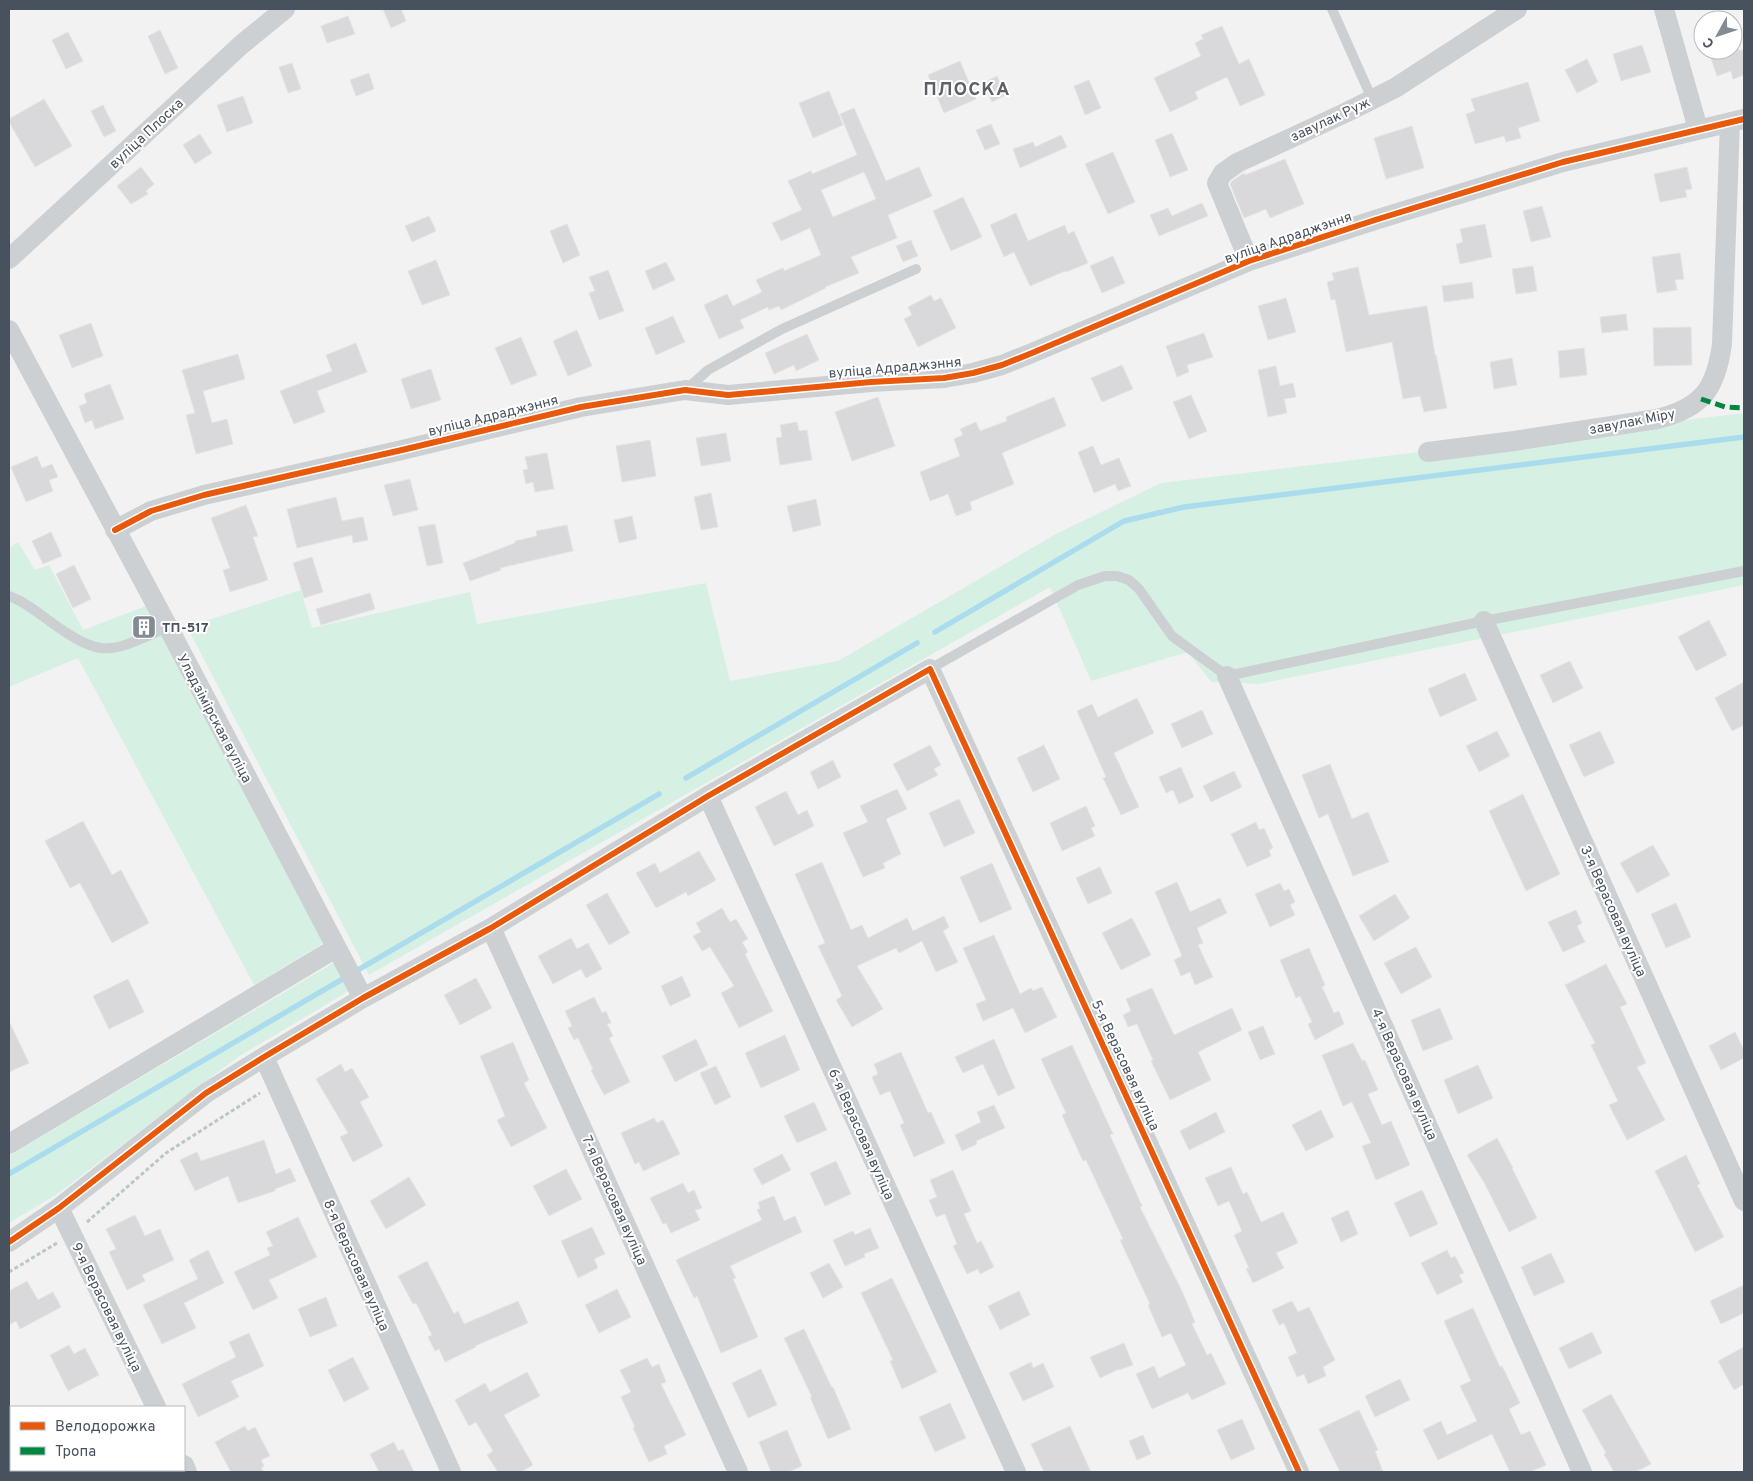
<svg xmlns="http://www.w3.org/2000/svg" width="1753" height="1481" font-family="Overpass,sans-serif">
	<style>
		.green { fill: #d6f1e3 }
		.lines { fill: none; stroke-linecap: round; stroke-linejoin: round }
		.stream { stroke: #abdcee; stroke-width: 5.5 }
		.building { fill: #d9d9db; stroke: #e3e4e5; fill-rule: evenodd }
		.path { stroke: #bbc7c4; stroke-width: 3; stroke-dasharray: 4 2.5; stroke-linecap: butt }
		.service { stroke: #cdd0d2; stroke-width: 10 }
		.minor { stroke: #cdd0d2; stroke-width: 20 }
		.quiet { stroke: #00873e; stroke-width: 5; stroke-dasharray: 10 5; stroke-linecap: butt }
		.cycleway-casing { stroke: #fff; stroke-width: 9 }
		.cycleway { stroke: #e8590c; stroke-width: 6 }
		.labels { text-anchor: middle; stroke-width: 4; stroke-linejoin: round; paint-order: stroke }
		.street-label { font-size: 14px; fill: #48525e; stroke: #fff }
		.poi-label { font-size: 14px; font-weight: bold; fill: #48525e; stroke: #fff; text-anchor: start }
		.district-label { font-size: 19px; font-weight: bold; letter-spacing: 1px; fill: #5d6066; stroke: #fff }
	</style>
	<rect width="100%" height="100%" fill="#f2f2f2"/>
	<path class="green" d="M1744,413V585L1259,684L1211,682L1188,652L1091,681L1050,587L369,975L187,627L301,590L312,628L470,592L477,624L706,583L730,681L838,661L1056,534L1161,483Z
		M18,542L35,570L49,565L83,630L146,606L325,942L254,985L78,658L9,687V548Z
		M335,962L349,991L238,1057L56,1195L9,1223V1156Z"/>
	<g class="lines">
		<path class="stream" d="M935,632L1124,521L1184,507L1744,437
			M686,778L917,643
			M9,1174L659,794"/>
	</g>
	<path class="building" d="M383,9H401L406,21L391,28Z
		M348,16L355,34L327,43L321,26Z
		M1222,26L1239,64L1249,59L1265,95L1240,106L1227,77L1195,92L1198,99L1170,112L1154,78L1201,56L1195,43L1203,39L1201,35Z
		M160,30L178,68L165,74L148,36Z
		M68,32L83,61L66,69L52,40Z
		M1642,45L1651,72L1621,81L1613,54Z
		M1708,50H1744V75L1733,79L1731,71L1717,76Z
		M1587,59L1598,82L1577,93L1565,70Z
		M960,61L976,99L944,113L928,75Z
		M292,63L301,89L288,93L279,67Z
		M369,73L374,89L356,96L350,80Z
		M997,76L1006,95L992,102L983,83Z
		M1089,80L1101,108L1085,115L1074,86Z
		M1528,82L1540,121L1518,128L1521,138L1506,142L1504,136L1475,144L1466,114L1475,111L1471,99Z
		M829,91L843,125L813,138L799,103Z
		M243,96L253,123L227,132L217,105Z
		M44,99L72,146L35,167L9,122V119Z
		M103,105L116,131L104,137L91,111Z
		M854,108L886,181L919,167L932,196L888,215L897,238L851,257L859,273L825,287L826,288L781,310L779,306L769,310L768,307L740,320L744,328L719,339L704,305L727,294L733,306L762,292L756,280L783,268L784,271L821,255L810,228L781,241L772,223L802,210L788,181L811,171L812,174L857,155L840,114ZM864,172L876,199L833,217L821,190Z
		M991,124L1000,144L985,150L976,130Z
		M1412,126L1424,168L1386,179L1374,138Z
		M1172,133L1188,170L1170,177L1155,140Z
		M200,134L212,153L195,164L183,145Z
		M1061,135L1067,147L1020,168L1013,149L1033,142L1035,147Z
		M1113,152L1135,202L1108,214L1085,164Z
		M1285,159L1304,204L1270,218L1266,209L1244,218L1230,184L1232,181L1244,173L1245,175Z
		M141,167L154,184L146,191L148,194L131,204L117,186Z
		M1687,167L1692,189L1685,190L1687,197L1660,202L1654,174Z
		M963,197L982,237L951,251L933,211Z
		M1202,203L1208,216L1159,236L1150,215L1168,208L1172,216Z
		M1542,206L1551,237L1531,242L1523,211Z
		M1016,213L1028,241L1065,225L1068,234L1074,231L1088,263L1066,272L1065,271L1030,286L1014,252L1004,257L990,225Z
		M429,216L436,231L412,242L405,226Z
		M567,224L580,255L563,263L550,231Z
		M1485,224L1492,257L1460,264L1456,244L1463,242L1460,229Z
		M911,240L918,256L903,262L896,246Z
		M1680,253L1684,279L1675,280L1677,290L1657,293L1652,257Z
		M1113,256L1125,283L1102,293L1090,266Z
		M436,260L450,295L422,305L408,271Z
		M666,262L675,280L653,290L645,271Z
		M1533,266L1537,291L1516,294L1512,269Z
		M1358,267L1369,315L1427,306L1435,355H1436L1447,408L1424,412L1420,396L1403,399L1392,342L1346,352L1335,299L1331,300L1327,282L1334,280L1332,273Z
		M608,270L624,311L599,320L589,293L595,291L589,277Z
		M1472,282L1474,298L1444,302L1442,286Z
		M931,295L934,301L941,298L956,328L918,347L904,319L912,315L908,307Z
		M1286,298L1296,332L1268,340L1258,306Z
		M1626,314L1628,330L1602,333L1600,317Z
		M673,316L685,342L656,355L645,328Z
		M91,323L103,356L72,368L59,335Z
		M1691,327L1692,365L1654,366L1653,328Z
		M577,330L592,366L568,376L553,341Z
		M1204,333L1213,357L1187,365L1189,372L1177,377L1166,346Z
		M807,334L819,360L796,371L794,365L774,374L765,353Z
		M521,337L537,375L511,385L495,348Z
		M356,343L367,372L317,391L325,412L294,424L280,391L332,371L326,355Z
		M1584,348L1587,375L1560,378L1558,351Z
		M238,354L245,379L203,391L212,423L227,419L233,444L196,454L186,415L195,413L182,370Z
		M1512,358L1517,385L1494,389L1490,362Z
		M1122,365L1133,389L1102,402L1091,378Z
		M1276,366L1280,386L1293,383L1296,397L1284,399L1287,413L1268,417L1258,370Z
		M431,369L441,400L411,409L401,379Z
		M110,384L124,419L95,429L92,420L85,423L79,406L87,403L84,394Z
		M1191,395L1207,431L1189,439L1173,402Z
		M878,397L895,446L852,461L835,412Z
		M1054,397L1066,426L1002,453L1014,484L970,502L972,510L956,516L948,494L930,501L920,472L960,456L954,439L963,435L960,429L976,422L980,431L1007,421L1006,417Z
		M797,422L799,431L807,430L812,460L780,465L776,438L782,437L780,425Z
		M726,433L731,461L701,466L696,438Z
		M650,440L656,476L622,482L616,446Z
		M1093,446L1101,465L1119,458L1131,486L1118,491L1115,484L1094,493L1078,452Z
		M547,453L554,489L535,492L533,482L526,484L523,470L528,469L525,457Z
		M37,456L42,468L52,464L58,477L49,480L53,491L26,502L11,467Z
		M410,479L418,510L393,516L384,485Z
		M711,493L718,527L701,530L694,497Z
		M336,497L342,521L363,517L368,540L353,543L352,535L297,548L287,509Z
		M816,499L821,525L793,532L787,506Z
		M246,505L258,536L253,537L268,580L230,592L223,570L230,568L211,518Z
		M632,516L637,539L619,543L614,520Z
		M435,524L443,563L427,566L418,527Z
		M567,525L573,551L500,568L501,570L470,581L463,563L515,543V541L537,536L536,531Z
		M51,532L62,556L43,564L32,541Z
		M312,557L323,592L304,598L293,563Z
		M74,565L91,599L73,608L56,574Z
		M370,593L375,609L321,625L316,609Z
		M1709,620L1727,655L1696,671L1678,637Z
		M1570,661L1583,688L1553,703L1540,675Z
		M1465,673L1477,700L1440,717L1428,689Z
		M1744,682V725L1732,731L1715,698Z
		M1137,698L1154,733L1114,753L1139,807L1121,815L1103,778L1106,777L1077,711L1092,704L1098,717Z
		M1202,710L1213,734L1182,748L1171,724Z
		M1497,731L1510,756L1479,772L1466,746Z
		M1600,731L1615,763L1584,777L1569,745Z
		M930,745L941,765L934,769L938,775L907,791L893,764Z
		M1044,745L1060,779L1033,792L1017,758Z
		M833,760L841,777L818,789L810,772Z
		M1330,764L1352,819L1368,812L1389,862L1353,876L1328,814L1319,818L1302,775Z
		M1181,767L1194,797L1179,804L1173,790L1166,793L1159,777Z
		M1234,771L1242,787L1211,802L1203,786Z
		M897,789L907,809L886,819L901,854L883,863L885,868L863,877L843,833L868,822L860,806Z
		M786,791L798,815L807,810L814,826L774,846L755,807Z
		M1523,794L1560,874L1526,891L1489,811Z
		M959,799L975,833L944,847L929,813Z
		M1086,806L1095,826L1091,828L1095,836L1062,851L1050,823Z
		M83,821L112,875L121,870L149,923L112,943L80,883L70,888L45,841Z
		M1256,822L1259,830L1264,828L1273,848L1269,850L1271,856L1247,867L1231,834Z
		M1653,845L1670,875L1637,893L1620,863Z
		M699,851L716,880L688,896L686,892L656,908L636,873L655,863L660,873Z
		M822,862L851,930L862,925L868,938L907,918L913,931L944,916L949,927L943,931L958,962L936,972L922,941L899,953L896,948L857,966L883,1009L852,1027L836,1000L842,996L818,946L825,943L795,874Z
		M992,863L1012,909L980,923L960,877Z
		M1100,867L1112,893L1088,904L1076,878Z
		M1177,882L1190,912L1220,898L1227,913L1197,928L1203,943L1198,945L1213,977L1195,985L1190,972L1181,976L1174,960L1182,956L1155,892Z
		M1280,883L1284,891L1289,889L1295,902L1290,905L1295,915L1270,927L1255,894Z
		M607,893L630,933L609,945L586,905Z
		M1395,894L1410,918L1374,941L1359,916Z
		M1676,903L1691,937L1666,948L1651,914Z
		M722,908L730,922L736,919L748,939L742,942L748,952L745,954L773,1011L739,1028L721,993L734,986L710,947L702,951L693,936L701,932L696,923Z
		M1576,910L1582,923L1577,926L1585,942L1563,952L1548,922Z
		M1132,918L1151,955L1121,970L1102,933Z
		M994,935L1020,994L1031,988L1033,991L1042,987L1057,1017L1025,1033L1013,1008L983,1021L976,1004L986,1000L963,948Z
		M571,938L577,949L588,943L602,969L586,978L581,969L553,984L538,956Z
		M1416,947L1432,977L1401,994L1384,963Z
		M1309,948L1325,985L1322,987L1334,1013L1339,1011L1344,1024L1315,1040L1308,1024L1312,1022L1300,996L1296,998L1280,960Z
		M1606,964L1627,1004L1620,1007L1646,1063L1637,1067L1665,1120L1627,1140L1609,1105L1618,1101L1591,1045L1595,1043L1565,985Z
		M682,976L691,996L670,1006L661,986Z
		M476,978L492,1008L460,1025L444,995Z
		M128,979L144,1012L109,1029L93,996Z
		M1152,988L1174,1035L1232,1008L1242,1030L1198,1052L1211,1080L1170,1100L1151,1061L1153,1060L1137,1024L1128,1027L1123,1015L1131,1011L1126,999Z
		M594,997L602,1013L606,1011L611,1023L607,1024L613,1036L609,1038L630,1082L604,1095L591,1070L593,1069L578,1038L574,1040L568,1028L572,1026L565,1011Z
		M1440,1008L1453,1039L1423,1051L1411,1020Z
		M9,1021L29,1063L9,1072Z
		M1263,1026L1275,1054L1260,1060L1248,1032Z
		M1735,1032L1744,1050V1058L1721,1070L1709,1046Z
		M785,1035L800,1070L761,1088L745,1053Z
		M696,1039L708,1065L675,1082L662,1056Z
		M994,1039L1015,1088L998,1096L983,1064L963,1073L955,1057Z
		M513,1042L529,1080L524,1083L547,1128L511,1147L497,1120L505,1116L480,1056Z
		M1353,1043L1362,1061L1365,1060L1378,1090L1368,1094L1382,1125L1391,1121L1410,1165L1376,1180L1362,1146L1371,1143L1352,1102L1343,1106L1322,1055Z
		M1072,1045L1113,1134L1110,1135L1142,1206L1140,1207L1182,1291L1195,1322L1192,1324L1207,1355L1211,1353L1226,1384L1192,1400L1188,1393L1152,1409L1136,1374L1154,1366L1159,1378L1186,1365L1171,1333L1162,1337L1148,1305L1150,1304L1120,1240L1123,1239L1086,1160L1083,1161L1062,1115L1066,1113L1041,1059Z
		M901,1052L928,1113L931,1112L945,1143L914,1157L900,1125L904,1123L890,1091L880,1095L872,1077L878,1074L874,1064Z
		M341,1064L345,1072L352,1068L369,1097L360,1102L383,1146L353,1162L340,1137L348,1133L316,1079Z
		M1478,1065L1493,1098L1458,1114L1444,1080Z
		M716,1066L731,1097L715,1105L700,1073Z
		M814,1102L827,1130L797,1143L784,1116Z
		M994,1105L1005,1128L976,1141L977,1144L962,1151L955,1135L981,1122L977,1112Z
		M1321,1110L1334,1137L1306,1151L1292,1125Z
		M1216,1112L1225,1132L1189,1150L1180,1131Z
		M654,1118L657,1123L663,1120L680,1154L643,1171L639,1162L635,1164L621,1133Z
		M1497,1138L1513,1168H1512L1537,1218L1509,1232L1485,1184L1467,1155Z
		M264,1140L276,1174L290,1168L296,1181L275,1189V1191L238,1203L228,1176L195,1191L180,1160L197,1152L201,1161Z
		M782,1154L791,1170L762,1185L753,1169Z
		M1686,1155L1700,1184L1697,1185L1724,1237L1695,1252L1655,1171Z
		M836,1161L851,1194L825,1206L810,1173Z
		M1231,1167L1243,1194L1247,1192L1261,1222L1283,1212L1298,1243L1276,1253L1284,1268L1253,1283L1246,1269L1249,1268L1234,1235L1242,1231L1229,1201L1218,1206L1205,1178Z
		M566,1169L582,1199L549,1216L533,1186Z
		M953,1170L971,1211L964,1214L977,1243L981,1241L994,1267L980,1274L978,1269L967,1274L953,1246L957,1244L945,1214L936,1217L929,1200L937,1197L930,1180Z
		M409,1177L426,1205L386,1229L370,1201Z
		M683,1183L688,1193L694,1190L702,1208L695,1210L700,1220L671,1233L666,1223L663,1224L650,1198Z
		M1422,1190L1438,1224L1410,1237L1394,1203Z
		M774,1196L784,1221L795,1216L802,1232L730,1266L736,1278L733,1279L758,1337L721,1353L697,1296L694,1298L676,1260L762,1220L757,1210L760,1208L758,1202Z
		M1348,1210L1358,1234L1341,1242L1331,1218Z
		M135,1215L145,1236L160,1229L174,1260L142,1275L145,1281L127,1290L109,1252L116,1249L106,1229Z
		M298,1217L317,1257L269,1280L278,1298L253,1310L234,1272L270,1255L267,1248L273,1246L266,1232Z
		M592,1227L605,1254L594,1259L598,1268L578,1278L561,1241Z
		M870,1228L879,1248L864,1254L865,1257L845,1266L833,1240L853,1231L855,1235Z
		M208,1250L224,1283L184,1303L196,1328L162,1344L143,1305L198,1279L189,1260Z
		M1447,1250L1451,1258L1455,1256L1464,1273L1459,1275L1463,1282L1437,1295L1421,1263Z
		M1551,1253L1565,1282L1534,1296L1521,1267Z
		M427,1261L454,1314L458,1311L464,1324L518,1301L528,1323L475,1346L476,1347L445,1362L439,1349L435,1351L428,1337L432,1335L416,1303L413,1304L398,1276Z
		M829,1263L843,1287L823,1298L810,1273Z
		M892,1278L937,1372L902,1389L890,1361L893,1360L861,1293Z
		M27,1281L38,1300L53,1292L61,1307L20,1329L16,1321L9,1325V1291Z
		M1744,1285V1313L1721,1324L1710,1301Z
		M617,1289L631,1317L599,1333L585,1305Z
		M1019,1291L1030,1315L1000,1330L988,1306Z
		M326,1297L337,1326L310,1337L298,1309Z
		M1292,1301L1298,1312L1309,1307L1335,1360L1323,1367L1326,1376L1308,1384L1304,1374L1297,1377L1288,1357L1297,1353L1284,1323L1279,1325L1272,1310Z
		M1473,1308L1500,1367L1502,1366L1520,1403L1509,1409L1521,1435L1530,1431L1546,1465L1530,1472H1510L1492,1434L1438,1460L1423,1430L1441,1421L1447,1435L1477,1421L1460,1386L1471,1381L1444,1321Z
		M804,1329L832,1388L833,1387L851,1429L828,1439L810,1397H812L784,1338Z
		M1592,1332L1602,1353L1569,1369L1559,1348Z
		M249,1333L264,1366L231,1381L239,1397L198,1417L182,1384L236,1357L229,1342Z
		M1124,1343L1133,1365L1119,1370V1369L1100,1378L1090,1357Z
		M69,1345L74,1354L85,1348L99,1375L68,1391L50,1355Z
		M1744,1347V1384L1734,1390L1718,1361Z
		M353,1357L369,1389L344,1402L328,1370Z
		M647,1358L652,1367L659,1364L666,1382L661,1384L686,1435L664,1446L667,1454L649,1462L633,1428L635,1427L621,1397L631,1392L620,1370Z
		M1031,1362L1033,1368L1043,1363L1054,1387L1023,1401L1009,1373Z
		M761,1369L777,1405L748,1418L732,1383Z
		M527,1372L540,1396L504,1415L533,1465L521,1472H498L487,1455L493,1451L476,1422L469,1426L455,1400L485,1383L490,1392Z
		M1400,1379L1410,1400L1375,1417L1365,1396Z
		M1611,1394L1651,1464L1635,1472H1614L1604,1454L1606,1453L1582,1410Z
		M950,1403L966,1438L935,1452L919,1417Z
		M1359,1410L1378,1450L1375,1451L1383,1472H1340L1319,1429Z
		M1242,1419L1255,1449L1231,1460L1217,1430Z
		M245,1426L248,1431L255,1427L270,1456L261,1460L264,1466L261,1468L264,1472H231L215,1442Z
		M1070,1426L1091,1472H1044L1031,1444Z
		M787,1430L802,1466L788,1472H771L759,1442Z
		M1143,1435L1151,1454L1137,1460L1129,1441Z
		M394,1442L398,1451L403,1449L414,1472H379L370,1454Z"/>
	<g class="lines">
		<path class="path" d="M87,1222L166,1153L260,1093
			M9,1272L57,1243"/>
		<path class="service" d="M1332,9L1372,99
			M686,390L708,370L782,329L916,269
			M9,596C23,601 36,611 48,620C103,660 109,653 168,627
			M930,669L1078,585L1105,576H1117L1129,580L1139,589L1172,636L1227,676L1484,621L1744,571"/>
		<path class="minor" d="M1664,9L1698,129
			M9,259L241,45L285,9
			M1249,261L1217,183L1223,173L1237,163L1347,112L1395,88L1517,9
			M9,330L168,627L363,998
			M1428,452L1514,441L1657,419C1702,408 1716,389 1722,344L1730,122
			M115,530L151,511L204,495L402,450L581,407L685,390L728,395L871,382L944,378L973,373L1002,365L1032,353L1249,261L1375,220L1563,162L1744,119
			M1484,621L1744,1201
			M1227,676L1582,1472
			M708,796L1016,1472
			M491,928L738,1472
			M264,1057L451,1472
			M9,1144L336,948
			M59,1208L156,1407
			M9,1242L59,1208L206,1093L264,1057L363,998L491,928L708,796L930,669L1299,1472
			M184,1465L187,1472"/>
		<path class="quiet" d="M1701,399L1725,407L1744,408"/>
		<defs>
			<path id="cycleway" d="M115,530L151,511L204,495L402,450L581,407L685,390L728,395L871,382L944,378L973,373L1002,365L1032,353L1249,261L1375,220L1563,162L1744,119
				M9,1242L59,1208L206,1093L264,1057L363,998L491,928L708,796L930,669L1299,1472"/>
		</defs>
		<use href="#cycleway" class="cycleway-casing"/>
		<use href="#cycleway" class="cycleway"/>
	</g>
	<defs>
		<symbol id="building-square" viewBox="-11 -11 22 22"><rect x="-9" y="-9" width="18" height="18" rx="4" fill="#848a92" stroke="#fff"/><path d="M-4-6H4V6H1V3H-1V6H-4ZM-2.5-4.3h1.7v1.8h-1.7ZM.8-4.3h1.7v1.8H.8ZM-2.5-1h1.7V.8h-1.7ZM.8-1h1.7V.8H.8Z" fill="#fff"/></symbol>
	</defs>
	<g fill-rule="evenodd">
		<use href="#building-square" x="130" y="613" width="28" height="28"/>
	</g>
	<g class="labels">
		<g class="street-label">
			<text transform="translate(1330 119) rotate(-25)" y="5">завулак Руж</text>
			<text transform="translate(146 133) rotate(-43)" y="5">вуліца Плоска</text>
			<text transform="translate(1288 237) rotate(-19)" y="5">вуліца Адраджэння</text>
			<text transform="translate(895 367) rotate(-5)" y="5">вуліца Адраджэння</text>
			<text transform="translate(493 415) rotate(-14)" y="5">вуліца Адраджэння</text>
			<text transform="translate(1632 421) rotate(-11)" y="5">завулак Міру</text>
			<text transform="translate(215 718) rotate(62)" y="5">Уладзімірская вуліца</text>
			<text transform="translate(1614 911) rotate(66)" y="5">3-я Верасовая вуліца</text>
			<text transform="translate(1126 1065) rotate(65)" y="5">5-я Верасовая вуліца</text>
			<text transform="translate(1405 1074) rotate(66)" y="5">4-я Верасовая вуліца</text>
			<text transform="translate(862 1134) rotate(66)" y="5">6-я Верасовая вуліца</text>
			<text transform="translate(615 1200) rotate(66)" y="5">7-я Верасовая вуліца</text>
			<text transform="translate(357 1265) rotate(66)" y="5">8-я Верасовая вуліца</text>
			<text transform="translate(107 1307) rotate(64)" y="5">9-я Верасовая вуліца</text>
		</g>
		<g class="poi-label">
			<text x="162" y="632">ТП-517</text>
		</g>
		<g class="district-label">
			<text x="967" y="95">ПЛОСКА</text>
		</g>
	</g>
	<rect width="1753" height="1481" fill="none" stroke="#48525e" stroke-width="20"/>
	<rect x="10" y="1406" width="175" height="65" fill="#ffffff" stroke="#b6babf"/>
	<rect x="20" y="1422" width="25" height="8" fill="#e8590c" stroke="#b6babf"/>
	<text x="55" y="1431" font-size="15" fill="#48525e">Велодорожка</text>
	<rect x="20" y="1447" width="25" height="8" fill="#00873e" stroke="#b6babf"/>
	<text x="55" y="1456" font-size="15" fill="#48525e">Тропа</text>
	<g transform="translate(1718 35) rotate(230)"><circle r="24" fill="#ffffff" stroke="#b6babf"/>
	<path d="M0-4L9 19L0 12L-9 19Z" fill="#848a92"/>
	<text y="-8" font-size="14" font-weight="bold" text-anchor="middle" fill="#48525e">С</text>
	</g>
</svg>
